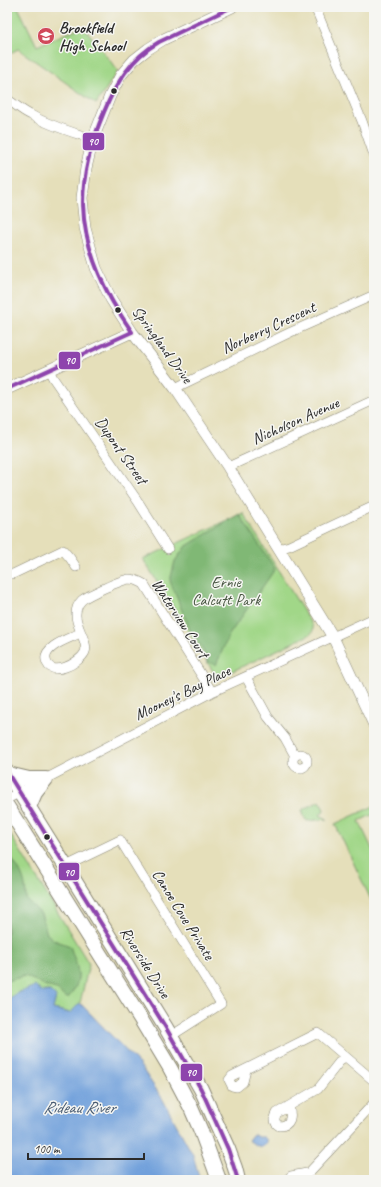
<svg xmlns="http://www.w3.org/2000/svg" width="381" height="1187" font-family="Caveat,sans-serif">
	<style>
		.green { fill: #a1d788; stroke: #66815a }
		.forest { fill: #80b874; stroke: #567250 }
		.water { fill: #71a0db; stroke: #4e6683 }
		.lines { fill: none; stroke-linecap: round; stroke-linejoin: round }
		.minor-casing { stroke: #888572; stroke-width: 10 }
		.tertiary-casing { stroke: #888572; stroke-width: 12 }
		.primary-casing { stroke: #888572; stroke-width: 16 }
		.minor { stroke: #fff; stroke-width: 9 }
		.tertiary { stroke: #fff; stroke-width: 11 }
		.primary { stroke: #fff; stroke-width: 14 }
		.bus-1-casing { stroke: #f6f6f2; stroke-width: 7 }
		.bus-1 { stroke: #8e44ad; stroke-width: 4 }
		.bus-dot { fill: #2b2b2b; stroke: #f6f6f2; stroke-width: 1.5 }
		.labels { text-anchor: middle; stroke-width: 3; stroke-linejoin: round; paint-order: stroke }
		.poi-label { font-size: 16px; font-weight: bold; fill: #2b2b2b; stroke: #f6f6f2; text-anchor: start }
		.street-label { font-size: 16px; fill: #2b2b2b; stroke: #f6f6f2 }
		.park-label { font-size: 16px; fill: #485642; stroke: #f6f6f2 }
		.water-label { font-size: 17px; font-style: italic; fill: #475a71; stroke: #f6f6f2 }
		.line-badge { stroke: #f6f6f2; stroke-width: 1.5 }
		.badge-label { font-size: 11px; text-anchor: middle; font-weight: bold; fill: #fff }
	</style>
	<rect width="100%" height="100%" fill="#f6f6f2"/>
	<filter id="ink" filterUnits="userSpaceOnUse"><feTurbulence type="fractalNoise" baseFrequency=".025" numOctaves="2"/><feDisplacementMap in="SourceGraphic" scale="8" xChannelSelector="R" yChannelSelector="G"/><feConvolveMatrix kernelMatrix="1 2 1 2 8 2 1 2 1" color-interpolation-filters="sRGB"/></filter>
	<filter id="wash" filterUnits="userSpaceOnUse"><feTurbulence type="fractalNoise" baseFrequency=".012" numOctaves="4" result="noise"/><feDisplacementMap in="SourceGraphic" scale="16" xChannelSelector="R" yChannelSelector="G"/><feGaussianBlur stdDeviation="0.9" result="paint"/><feColorMatrix in="noise" values="0 0 0 0 0 0 0 0 0 0 0 0 0 0 0 0 0 1.4 0 .05"/><feComposite in="paint" operator="in"/></filter>
	<g filter="url(#wash)">
		<rect width="100%" height="100%" fill="#e5dfba"/>
		<path class="green" d="M7,7H18L37,46L83,26L118,71L96,104L18,49L7,55Z
			M243,513L312,625C314,629 313,633 309,635L222,676L214,673L143,559Z
			M320,801L324,810L320,815L327,819L307,821L305,819L302,810Z
			M374,806V814L359,821L374,853V875L372,876L374,881V901L372,902L335,824Z
			M7,829L89,964L80,1003L70,1013L53,1009L50,991L20,992L10,998L7,997Z"/>
		<path class="forest" d="M239,514L275,569L229,635L216,665L208,662L202,648L190,630L170,581L175,561L185,547Z
			M7,852C19,870 26,876 26,899L41,914L47,934L54,940L70,946C77,968 85,978 68,998L64,997L57,989L46,986L25,976L7,981Z"/>
		<path class="water" d="M35,986L42,992L50,991L56,997L53,1009L70,1013L80,1003L139,1064L162,1098L193,1155L200,1180H7V997L10,998L20,992Z
			M253,1134L258,1137H264L266,1139L267,1142C262,1151 254,1144 248,1140Z"/>
	</g>
	<g filter="url(#ink)">
		<g class="lines">
			<defs>
				<path id="minor" d="M315,7L362,121L374,155
					M7,99C15,104 22,111 31,115C50,126 72,132 93,139
					M49,370L53,378L139,503L168,549
					M175,388L291,332L374,295
					M228,467L374,400
					M278,549L289,546L374,506
					M7,574H13L63,550L70,558L76,567
					M80,633C71,638 43,646 46,660C50,679 80,663 85,652C89,643 75,626 76,614C76,610 78,604 82,600C88,595 121,580 129,579C135,579 139,581 144,584L212,692
					M246,677L268,717L285,738L295,756
					M293 761a7 7 0 1 1 14 0a7 7 0 1 1-14 0Z
					M7,799L212,692L374,618
					M66,866L120,840L221,1004L171,1036
					M246,1070L243,1082L237,1087L232,1086L229,1080L232,1076L318,1033L374,1081
					M289,1107C292,1116 291,1126 279,1126C274,1123 274,1118 277,1113L318,1089L344,1056
					M287,1180L291,1176L307,1173
					M302,1180L374,1103"/>
				<path id="tertiary" d="M232,7L164,39L148,49L134,60L121,75L110,96L93,139L86,168L82,198L85,228L96,268L111,299L132,332L175,388L228,467L333,637L374,725
					M7,389L132,332"/>
				<path id="primary" d="M7,772L166,1028L201,1089L228,1149L235,1168L238,1180
					M8,774L29,779H46
					M7,806L140,1018L170,1068L191,1108L201,1131L219,1180
					M29,807L35,793L46,779"/>
			</defs>
			<use href="#minor" class="minor-casing"/>
			<use href="#tertiary" class="tertiary-casing"/>
			<use href="#primary" class="primary-casing"/>
			<use href="#minor" class="minor"/>
			<use href="#tertiary" class="tertiary"/>
			<use href="#primary" class="primary"/>
			<defs>
				<path id="bus-1" d="M132,332C125,321 117,310 111,299C75,232 75,181 104,112C116,83 131,58 159,42L232,7
					M7,389L132,332
					M7,772L166,1028L201,1089L228,1149L238,1180"/>
			</defs>
			<use href="#bus-1" class="bus-1-casing"/>
			<use href="#bus-1" class="bus-1"/>
		</g>
	</g>
	<defs>
		<symbol id="school-disc" viewBox="-11 -11 22 22"><circle r="9.5" fill="#d1495b" stroke="#f6f6f2"/><path d="M0-5L7-2L0 1L-7-2ZM-4 1L0 2.5L4 1V4Q0 6-4 4Z" fill="#fff"/></symbol>
	</defs>
	<g fill-rule="evenodd">
		<use href="#school-disc" x="36" y="26" width="20" height="20"/>
	</g>
	<g class="bus-dot">
		<circle cx="114" cy="91" r="3.5"/>
		<circle cx="118" cy="310" r="3.5"/>
		<circle cx="47" cy="837" r="3.5"/>
	</g>
	<g class="labels">
		<g class="poi-label">
			<text x="59" y="33">Brookfield<tspan x="59" dy="18">High School</tspan></text>
		</g>
		<g class="street-label">
			<text transform="translate(268 327) rotate(-25)" y="6">Norberry Crescent</text>
			<text transform="translate(163 344) rotate(54)" y="6">Springland Drive</text>
			<text transform="translate(295 420) rotate(-24)" y="6">Nicholson Avenue</text>
			<text transform="translate(122 450) rotate(55)" y="6">Dupont Street</text>
			<text transform="translate(181 618) rotate(57)" y="6">Waterview Court</text>
			<text transform="translate(182 692) rotate(-26)" y="6">Mooney's Bay Place</text>
			<text transform="translate(184 914) rotate(58)" y="6">Canoe Cove Private</text>
			<text transform="translate(146 962) rotate(58)" y="6">Riverside Drive</text>
		</g>
		<g class="park-label">
			<text x="226" y="587">Ernie<tspan x="226" dy="18">Calcutt Park</tspan></text>
		</g>
		<g class="water-label">
			<text x="79" y="1113">Rideau River</text>
		</g>
	</g>
	<g class="line-badge">
		<rect x="82" y="132" width="23" height="19" rx="4" fill="#8e44ad"/>
		<rect x="58" y="351" width="23" height="19" rx="4" fill="#8e44ad"/>
		<rect x="58" y="862" width="22" height="19" rx="4" fill="#8e44ad"/>
		<rect x="180" y="1063" width="23" height="19" rx="4" fill="#8e44ad"/>
	</g>
	<g class="badge-label">
		<text x="93" y="145">90</text>
		<text x="70" y="364">90</text>
		<text x="69" y="876">90</text>
		<text x="191" y="1076">90</text>
	</g>
	<rect width="381" height="1187" fill="none" stroke="#f6f6f2" stroke-width="24"/>
	<path d="M28 1153v6h116v-6" fill="none" stroke="#2b2b2b" stroke-width="2"/>
	<text x="34" y="1153" font-size="12" fill="#2b2b2b" stroke="#f6f6f2" stroke-width="3" paint-order="stroke">100 m</text>
</svg>
